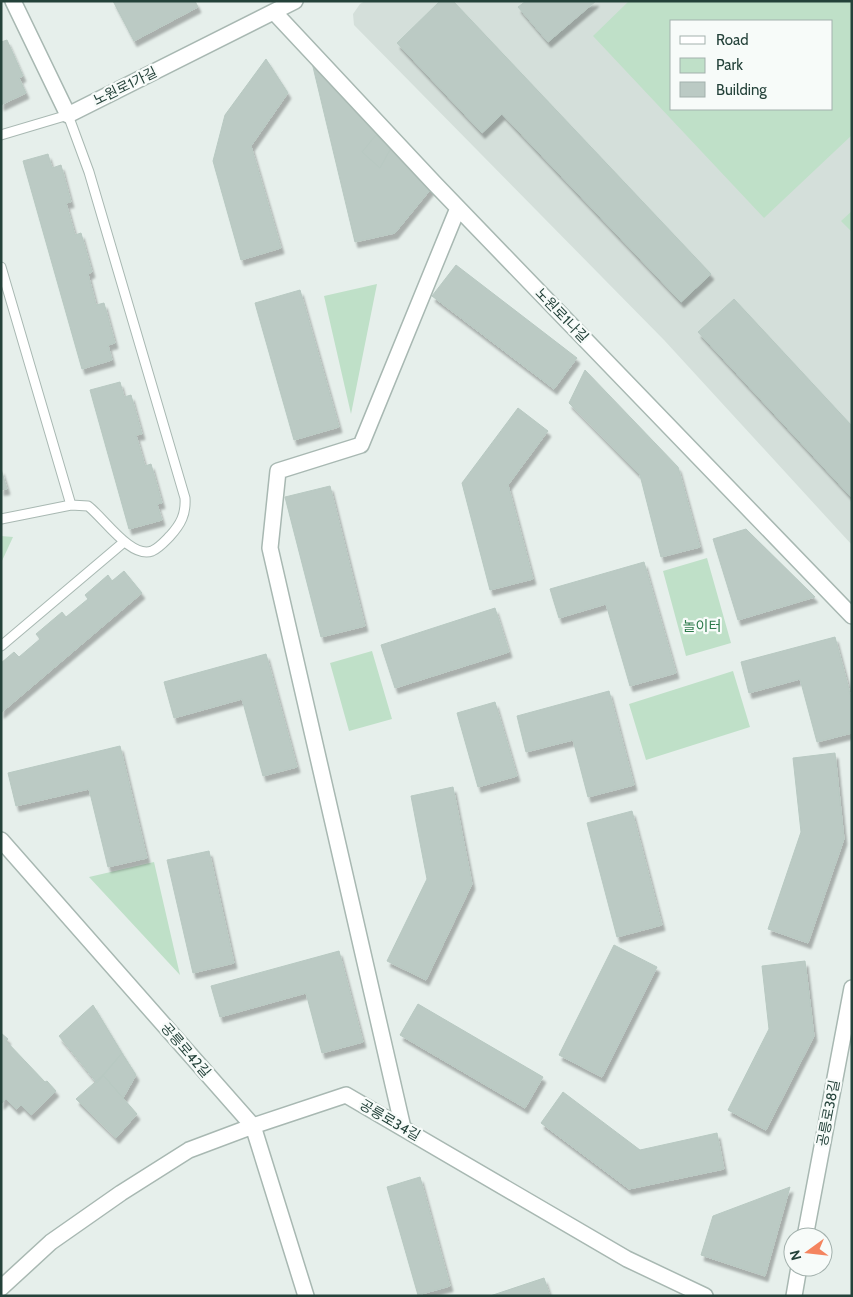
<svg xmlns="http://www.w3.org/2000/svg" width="853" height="1297" font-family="Cabin,'Noto Sans KR',sans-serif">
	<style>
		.built { fill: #d4dfda; fill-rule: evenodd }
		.green { fill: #bfe0c8; fill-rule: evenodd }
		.building { fill: #bbcac4; stroke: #b8c9c2; filter: url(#shadow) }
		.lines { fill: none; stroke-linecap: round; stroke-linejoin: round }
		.service-casing { stroke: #a8b8b2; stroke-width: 11 }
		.minor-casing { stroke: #a8b8b2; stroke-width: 18 }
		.service { stroke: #fff; stroke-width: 9 }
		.minor { stroke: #fff; stroke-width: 15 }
		.labels { text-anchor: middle; stroke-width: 4.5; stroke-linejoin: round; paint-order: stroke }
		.street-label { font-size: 14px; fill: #24423a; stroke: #f7fbf9 }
		.park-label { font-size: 14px; fill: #2d7a4b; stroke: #f7fbf9 }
	</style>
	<defs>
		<filter id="shadow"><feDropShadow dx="3" dy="5.5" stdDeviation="1" flood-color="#0004"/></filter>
	</defs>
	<rect width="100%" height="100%" fill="#e6efeb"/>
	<path class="built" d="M365,1H852V545L664,340L354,25L353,14L360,4ZM672,21H832V109H672Z"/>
	<path class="green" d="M629,1H852V135L764,218L593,36ZM832,21V109H672V21Z
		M852,211V232L841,221Z
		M377,284L351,414L324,296Z
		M1,536L13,537L1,563Z
		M707,558L731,643L686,656L663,571Z
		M372,651L392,719L349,731L330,663Z
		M733,671L750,727L646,760L629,704Z
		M154,862L180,975L89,877Z"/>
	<path class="building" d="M113,1H195L198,7L134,41Z
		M440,1H453L711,274L681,302L502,114L482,133L397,43Z
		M526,1H596L548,42L518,7Z
		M7,40L23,76L19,78L26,93L1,105V42Z
		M309,50L435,184L395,233L355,242Z
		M266,59L288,93L251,146L281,248L241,260L213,161L225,115Z
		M376,135L391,148L380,168L362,152Z
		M48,154L52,168L61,165L71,202L66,203L75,235L81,233L92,272L88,274L96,305L104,303L115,343L108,345L112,360L82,369L23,161Z
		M456,265L577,358L554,389L432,296Z
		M300,290L339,427L294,440L255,303Z
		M734,299L852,426V498L698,332Z
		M585,370L678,467L700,547L661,557L640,475L569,403Z
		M120,382L124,397L131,395L142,434L136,435L145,466L151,464L162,503L157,504L162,520L129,529L90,390Z
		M518,408L548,431L508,485L533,579L490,590L462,483Z
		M1,469L7,489L1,490Z
		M330,486L365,626L321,637L285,497Z
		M746,529L815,597L738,620L713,539Z
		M644,562L676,673L630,686L606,604L559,618L550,589Z
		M124,571L142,593L1,713V663L14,652L19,657L40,639L36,634L62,612L66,617L88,599L85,595L108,575L112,581Z
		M495,608L509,652L395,688L381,645Z
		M835,637L852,701V733L817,742L800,679L749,693L741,662Z
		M266,654L297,767L263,776L242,699L174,718L164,682Z
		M609,691L634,785L588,797L573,740L526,752L517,716Z
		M495,702L517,776L478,787L457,713Z
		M120,746L147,858L108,867L89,789L16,806L8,773Z
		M835,753L844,839L808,943L768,929L801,832L793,758Z
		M453,787L472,884L426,980L387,961L427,879L411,796Z
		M632,811L662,925L617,937L587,823Z
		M209,851L234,963L193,973L167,860Z
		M614,945L657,967L602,1077L559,1055Z
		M339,951L363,1042L322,1053L306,993L220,1017L211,986Z
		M805,961L814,1036L766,1130L728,1110L769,1029L762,966Z
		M418,1004L543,1077L525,1108L400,1035Z
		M93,1005L122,1053L97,1083L59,1036Z
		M1,1033L8,1039L6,1041L45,1082L47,1081L56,1091L31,1115L21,1105L16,1109L6,1099L1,1104Z
		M122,1053L136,1075L123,1098L103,1075Z
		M103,1075L137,1114L116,1138L76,1099Z
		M563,1092L640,1150L717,1133L724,1169L629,1189L541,1123Z
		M420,1177L450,1286L418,1295L387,1187Z
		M790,1187L765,1276L701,1255L713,1216Z
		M544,1278L550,1296H490Z"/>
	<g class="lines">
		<defs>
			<path id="service" d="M1,135L68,115L89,172L185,498C186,514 181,524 170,536C165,541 159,548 152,551C131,559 104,518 88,506L71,505L1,519
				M1,267L71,505
				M1,646L124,542"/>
			<path id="minor" d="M13,1L68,115L295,1
				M274,12L435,184L852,616
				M1,840L253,1126L306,1296
				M403,1128L270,548L278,471L361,445L458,208
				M805,1237L852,988
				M1,1288L51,1242L121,1193L189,1150L253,1126L346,1095L627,1259L705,1296
				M794,1296L799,1267"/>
		</defs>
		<use href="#service" class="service-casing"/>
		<use href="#minor" class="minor-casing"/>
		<use href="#service" class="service"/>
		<use href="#minor" class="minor"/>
	</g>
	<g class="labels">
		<g class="street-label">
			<text transform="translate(125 86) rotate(-26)" y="5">노원로1가길</text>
			<text transform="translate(562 315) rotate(46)" y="5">노원로1나길</text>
			<text transform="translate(186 1050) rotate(49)" y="5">공릉로42길</text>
			<text transform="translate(828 1113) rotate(-79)" y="5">공릉로38길</text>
			<text transform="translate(390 1120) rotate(30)" y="5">공릉로34길</text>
		</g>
		<g class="park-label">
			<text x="702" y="631">놀이터</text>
		</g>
	</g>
	<rect width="853" height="1297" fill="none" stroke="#24423a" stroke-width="5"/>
	<rect x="670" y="20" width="162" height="90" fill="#f7fbf9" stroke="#a3b1ad"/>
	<rect x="680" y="36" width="25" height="8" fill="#ffffff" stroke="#a3b1ad"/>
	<text x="716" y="45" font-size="15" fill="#24423a">Road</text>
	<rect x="680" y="58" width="25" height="15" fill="#bfe0c8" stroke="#a3b1ad"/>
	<text x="716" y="70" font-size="15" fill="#24423a">Park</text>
	<rect x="680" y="82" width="25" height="15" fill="#bbcac4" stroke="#a3b1ad"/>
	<text x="716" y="95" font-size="15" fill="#24423a">Building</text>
	<g transform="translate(808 1252) rotate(255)"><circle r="24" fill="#f7fbf9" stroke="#a3b1ad"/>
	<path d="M0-4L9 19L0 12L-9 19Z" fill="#f4845f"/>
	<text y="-8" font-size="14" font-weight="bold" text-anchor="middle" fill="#24423a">N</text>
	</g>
</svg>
